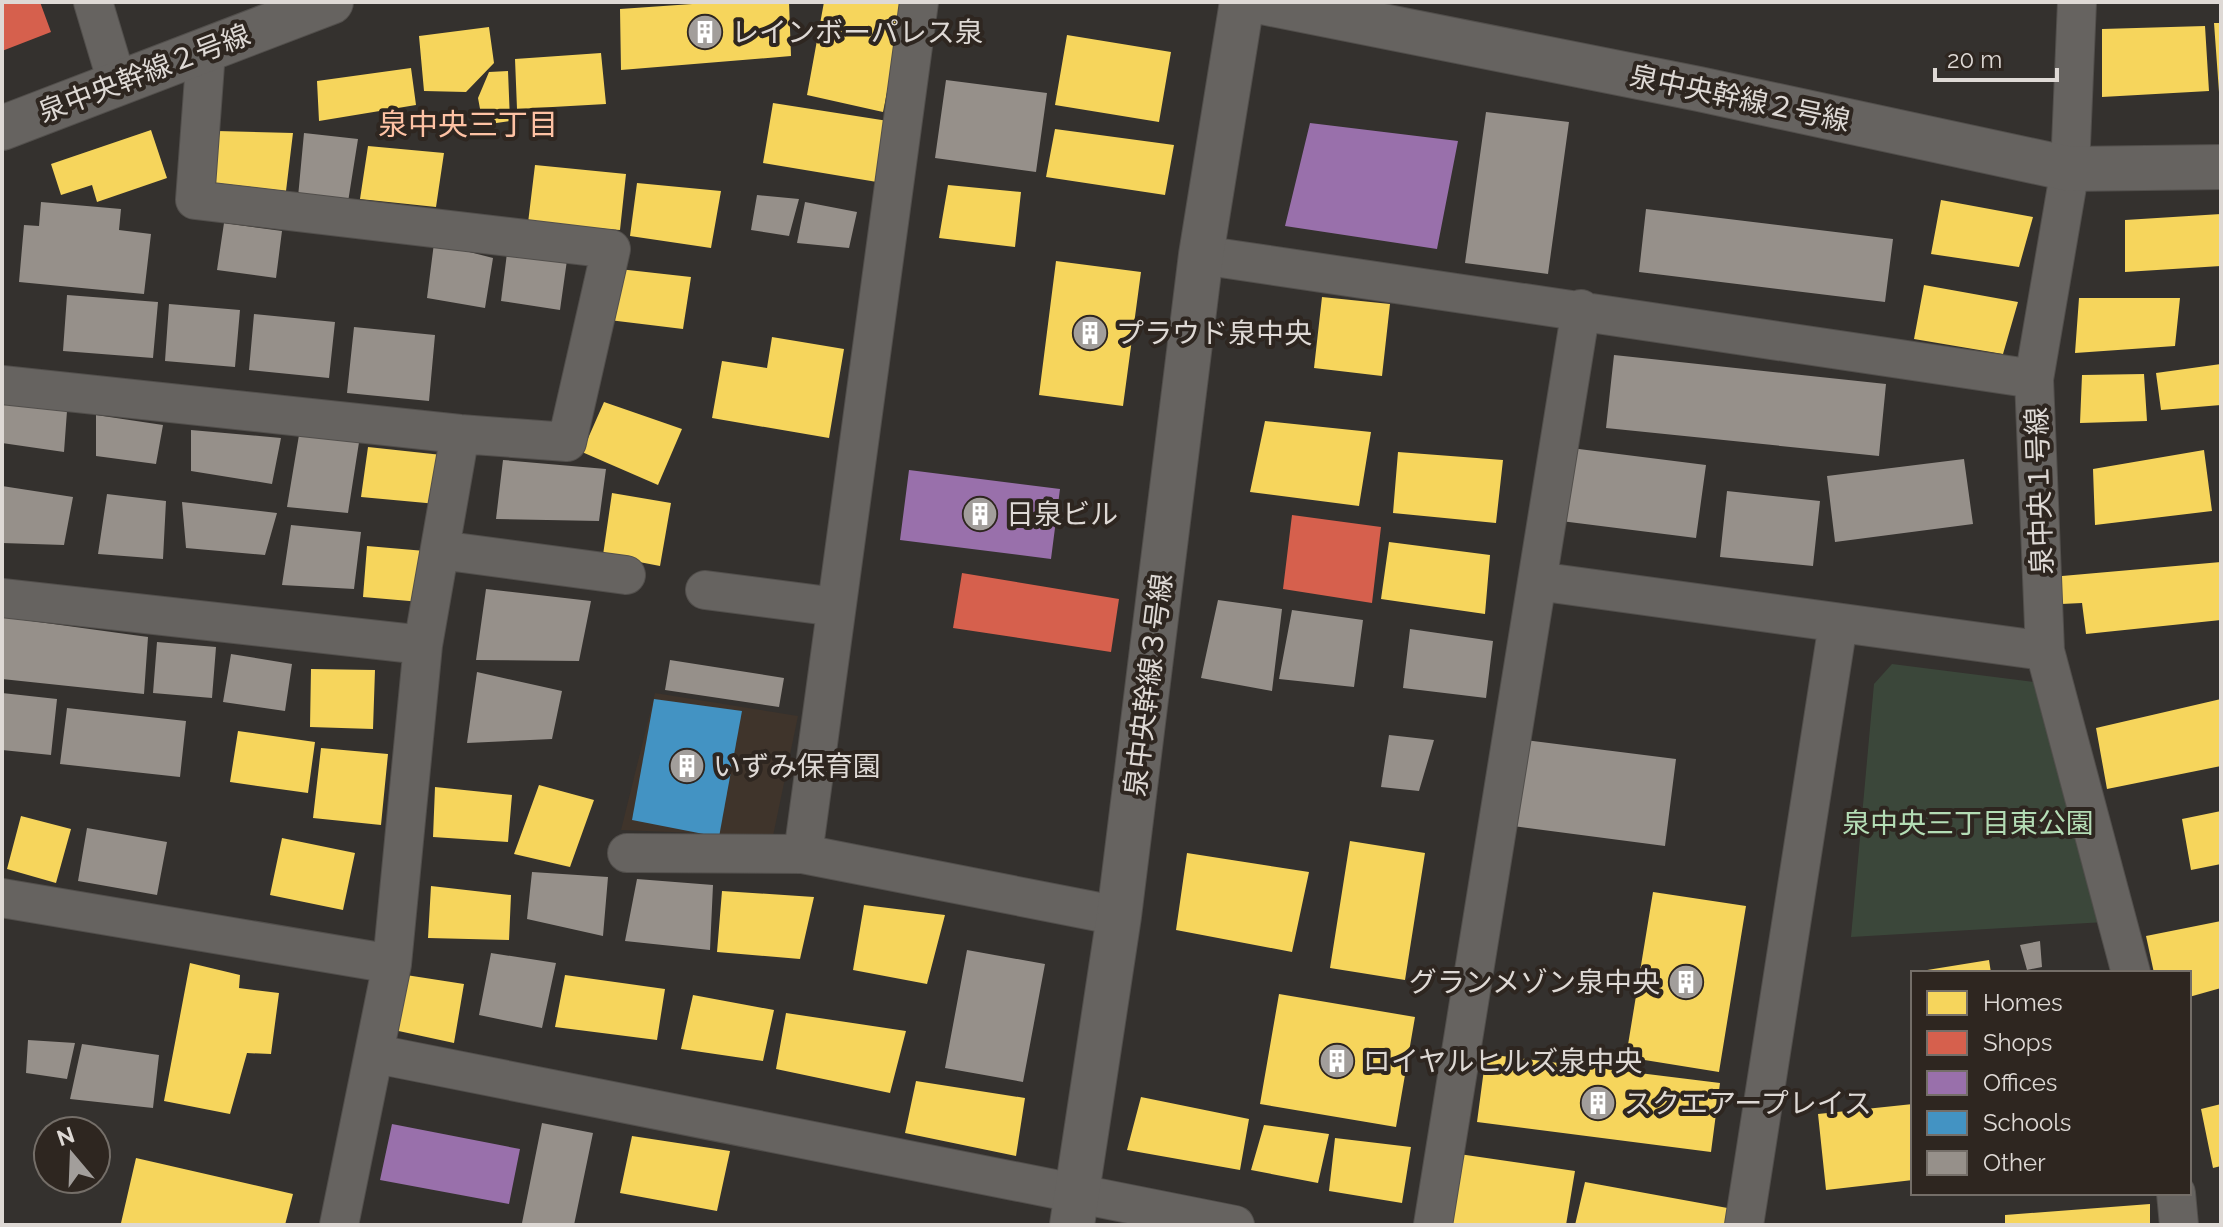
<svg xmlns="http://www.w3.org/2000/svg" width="2223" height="1227" font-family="Raleway,'Noto Sans JP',sans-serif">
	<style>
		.built { fill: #3f342b }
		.green { fill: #3b473a }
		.homes { fill: #f6d55c }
		.shops { fill: #d6604d }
		.offices { fill: #9970ab }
		.schools { fill: #4393c3 }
		.building { fill: #96908a }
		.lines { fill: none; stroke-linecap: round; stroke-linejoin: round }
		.minor-casing { stroke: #524f4c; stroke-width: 40 }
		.tertiary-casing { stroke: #524f4c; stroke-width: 46 }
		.minor { stroke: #666360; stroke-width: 38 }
		.tertiary { stroke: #666360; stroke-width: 44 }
		.labels { text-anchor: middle; stroke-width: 8; stroke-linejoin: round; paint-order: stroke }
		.poi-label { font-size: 28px; fill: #ded9d5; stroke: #2e2620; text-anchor: start }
		.street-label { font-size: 28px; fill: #ded9d5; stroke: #2e2620 }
		.park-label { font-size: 28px; fill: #b4ddb5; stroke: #2e2620 }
		.neighbourhood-label { font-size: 30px; fill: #fec2a4; stroke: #2e2620 }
	</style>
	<rect width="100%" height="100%" fill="#34312e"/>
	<path class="built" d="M655,693L798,716L773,836L621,830Z"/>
	<path class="green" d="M1892,664L2041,683L2105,922L1851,937L1874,684Z"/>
	<path class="homes" d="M721,2H789L791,56L621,70L620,9Z
		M824,2H901L904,8L883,112L807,95Z
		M2214,23H2221V92H2219Z
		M2205,26L2209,91L2102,97V29Z
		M489,27L494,63L466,92L424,91L419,36Z
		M1067,35L1171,52L1159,122L1055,105Z
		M601,53L606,104L517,109L515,59Z
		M411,68L416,105L319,121L317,81Z
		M508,71L510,121L483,125L478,98L489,72Z
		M773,103L888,121L883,183L763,163Z
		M1055,129L1174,145L1165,195L1046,177Z
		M151,130L167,178L97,202L92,185L61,195L51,164Z
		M217,131L293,133L286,191L215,183Z
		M368,146L444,153L436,207L360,199Z
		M535,165L626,174L620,230L528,223Z
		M637,183L721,191L711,248L630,236Z
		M948,185L1021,192L1015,247L939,238Z
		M1941,200L2033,217L2019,267L1931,254Z
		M2221,214V266L2125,272V220Z
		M1056,261L1141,272L1123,406L1039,395Z
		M619,269L691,277L683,329L609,320Z
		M1924,285L2018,302L2003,354L1914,339Z
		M1322,297L1390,304L1382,376L1314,368Z
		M2079,298H2180L2175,346L2075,353Z
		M772,337L844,349L829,438L712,418L722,361L767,368Z
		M2221,364V405L2161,410L2156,373Z
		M2144,374L2147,421L2080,423L2082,375Z
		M604,402L682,429L658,485L582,452Z
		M1265,421L1371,432L1359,506L1250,492Z
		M368,447L442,455L437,504L361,497Z
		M2204,450L2212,511L2095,525L2093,469Z
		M1398,452L1503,460L1496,523L1393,513Z
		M612,493L671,503L660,566L603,555Z
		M1389,542L1490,555L1485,614L1381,599Z
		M367,546L425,551L421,602L363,597Z
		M2221,562V620L2086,634L2082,603L2061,604L2062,576Z
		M311,669L375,670L373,729L310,727Z
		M2221,699V766L2107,789L2096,728Z
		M238,731L315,742L308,793L230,782Z
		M321,748L388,754L381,825L313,818Z
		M539,785L594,800L570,867L514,854Z
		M435,787L512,795L508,842L433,837Z
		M2221,811V864L2191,870L2182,819Z
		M21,816L71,829L56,883L7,869Z
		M282,838L355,853L343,910L270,895Z
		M1350,841L1425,853L1405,980L1330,968Z
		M1187,853L1309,872L1292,952L1176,930Z
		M431,886L511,895L509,940L428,938Z
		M722,891L814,897L800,959L717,952Z
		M1653,892L1746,906L1719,1072L1626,1057Z
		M864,905L945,915L927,984L853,970Z
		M2221,921V988L2189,997V973H2154L2146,936Z
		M1989,960L1991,973H1921V971Z
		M190,963L240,975L239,988L279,993L271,1054L247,1053L230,1114L164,1101Z
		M406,975L464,984L454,1043L394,1030Z
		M565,975L665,989L657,1040L555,1027Z
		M1279,994L1415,1017L1396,1127L1260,1104Z
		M693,995L774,1010L763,1061L681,1049Z
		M786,1013L906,1031L890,1093L776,1069Z
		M1486,1054L1720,1083L1711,1152L1477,1122Z
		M916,1081L1025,1098L1016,1156L905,1133Z
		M1141,1097L1249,1119L1240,1170L1127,1150Z
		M1913,1104V1180L1826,1190L1818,1114Z
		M2221,1104V1166L2213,1168L2201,1109Z
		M1264,1125L1329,1134L1318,1183L1251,1170Z
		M632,1136L730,1151L717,1211L620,1193Z
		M1335,1138L1411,1147L1402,1203L1329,1191Z
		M1459,1154L1575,1171L1566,1225L1444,1224Z
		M136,1158L293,1194L285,1225L121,1223Z
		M1585,1182L1733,1209L1731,1225H1575Z
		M2150,1204V1225H2005V1215Z"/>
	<path class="shops" d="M2,2H40L51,32L2,51Z
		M1292,515L1381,527L1372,603L1283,589Z
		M962,573L1119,599L1111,652L953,628Z"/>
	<path class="offices" d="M1310,123L1458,141L1437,249L1285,226Z
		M909,470L1060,489L1051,559L900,540Z
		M392,1124L520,1149L509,1204L380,1180Z"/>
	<path class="schools" d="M654,699L742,711L719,837L632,820Z"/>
	<path class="building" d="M946,80L1047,93L1036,172L935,158Z
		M1486,112L1569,122L1548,274L1465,263Z
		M304,133L358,139L348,202L298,197Z
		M757,195L799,199L789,236L751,230Z
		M41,202L121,209L119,230L151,234L144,294L19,282L24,225L39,226Z
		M805,202L857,212L849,248L797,243Z
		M1646,209L1893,239L1885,302L1639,272Z
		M224,223L282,231L276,278L217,270Z
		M434,243L493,258L485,308L427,298Z
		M508,245L567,260L560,310L501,301Z
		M67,295L158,302L153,358L63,351Z
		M169,304L240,310L235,367L165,361Z
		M254,314L335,322L329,378L249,370Z
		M354,327L435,335L429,401L347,393Z
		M1614,355L1886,384L1879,456L1606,428Z
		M2,400L67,411L64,452L2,443Z
		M96,415L163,425L156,464L96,456Z
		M300,429L360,436L348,513L287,507Z
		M191,430L281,438L272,484L191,471Z
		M1571,448L1706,465L1696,538L1561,521Z
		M1964,459L1973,524L1835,542L1827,476Z
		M503,460L606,469L599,521L496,519Z
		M2,486L73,497L64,545L2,543Z
		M1727,491L1820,501L1813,566L1720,557Z
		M107,494L166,501L163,559L98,554Z
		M182,502L277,513L265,555L186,548Z
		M291,525L361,532L354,589L282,585Z
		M486,589L591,601L579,661L476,660Z
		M1218,600L1282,609L1272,691L1201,678Z
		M1292,610L1363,620L1354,687L1279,679Z
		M2,617L148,637L144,694L2,679Z
		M1410,629L1493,641L1486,698L1403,688Z
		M157,642L216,647L212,698L153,693Z
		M231,654L292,664L285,711L223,702Z
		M670,660L784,678L779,707L665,690Z
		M477,672L562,691L552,739L467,743Z
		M2,693L57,699L51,755L2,750Z
		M67,708L186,721L180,777L60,764Z
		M1389,735L1434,740L1419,791L1381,787Z
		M1525,740L1676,759L1665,846L1513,826Z
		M87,828L167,842L157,895L78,881Z
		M532,872L608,877L603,936L527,919Z
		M637,879L713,885L710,950L625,941Z
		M2040,941L2042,967L2027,970L2020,945Z
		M967,950L1045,964L1023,1082L945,1068Z
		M491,953L556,963L542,1028L479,1015Z
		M28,1040L75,1043L67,1079L26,1073Z
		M82,1044L159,1055L153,1108L70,1099Z
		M542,1123L593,1133L574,1225L522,1223Z"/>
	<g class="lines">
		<defs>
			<path id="minor" d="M93,2L117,82
				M2077,2L2070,169L2034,379L2045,651L2131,973
				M1201,255L2034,379
				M2,385L460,434L567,442L611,249L195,200L206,51
				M440,550L626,575
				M1537,581L2045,651
				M705,590L836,607
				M2,598L423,645
				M627,853L803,854L1119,916
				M803,854L919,2
				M2,898L392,964
				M376,1054L1235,1225
				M2176,1193L2179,1225
				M339,1225L392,964L423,645L460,434
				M1433,1225L1581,309
				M1744,1225L1838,624"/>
			<path id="tertiary" d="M1262,2L1699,89L2070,169L2221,167
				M2,128L331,2
				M1072,1225L1119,916L1201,255L1242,2"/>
		</defs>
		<use href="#minor" class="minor-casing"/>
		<use href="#tertiary" class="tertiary-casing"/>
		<use href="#minor" class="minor"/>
		<use href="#tertiary" class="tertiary"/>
	</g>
	<defs>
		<symbol id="building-disc" viewBox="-11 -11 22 22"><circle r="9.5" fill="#a29e9b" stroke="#2e2620"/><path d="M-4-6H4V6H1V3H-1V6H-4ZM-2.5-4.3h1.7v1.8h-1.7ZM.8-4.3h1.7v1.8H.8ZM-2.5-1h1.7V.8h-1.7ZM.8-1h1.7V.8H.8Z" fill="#fff"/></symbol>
	</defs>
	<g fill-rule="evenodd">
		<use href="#building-disc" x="685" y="12" width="40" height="40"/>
		<use href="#building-disc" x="1070" y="313" width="40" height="40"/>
		<use href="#building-disc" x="960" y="494" width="40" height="40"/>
		<use href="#building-disc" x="667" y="746" width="40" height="40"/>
		<use href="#building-disc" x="1666" y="962" width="40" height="40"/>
		<use href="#building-disc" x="1317" y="1041" width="40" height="40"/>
		<use href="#building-disc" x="1578" y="1083" width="40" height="40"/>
	</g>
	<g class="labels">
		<g class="poi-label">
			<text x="731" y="42">レインボーパレス泉</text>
			<text x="1116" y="343">プラウド泉中央</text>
			<text x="1006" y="524">日泉ビル</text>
			<text x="713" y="776">いずみ保育園</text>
			<text x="1660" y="992" text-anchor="end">グランメゾン泉中央</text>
			<text x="1363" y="1071">ロイヤルヒルズ泉中央</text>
			<text x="1624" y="1113">スクエアープレイス</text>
		</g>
		<g class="street-label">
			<text transform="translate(144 73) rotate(-21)" y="10">泉中央幹線２号線</text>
			<text transform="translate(1740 98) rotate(12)" y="10">泉中央幹線２号線</text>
			<text transform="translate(2039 491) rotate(-92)" y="10">泉中央１号線</text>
			<text transform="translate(1148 685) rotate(-83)" y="10">泉中央幹線３号線</text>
		</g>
		<g class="park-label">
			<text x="1968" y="833">泉中央三丁目東公園</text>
		</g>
		<g class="neighbourhood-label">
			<text x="468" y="135">泉中央三丁目</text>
		</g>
	</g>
	<rect width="2223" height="1227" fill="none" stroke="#ded9d5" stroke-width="8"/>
	<rect x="1911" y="971" width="280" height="224" fill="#2e2620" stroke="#746e68" stroke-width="2"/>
	<rect x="1927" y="991" width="40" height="24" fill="#f6d55c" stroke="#746e68" stroke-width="2"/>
	<text x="1983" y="1011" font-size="24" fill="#ded9d5">Homes</text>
	<rect x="1927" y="1031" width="40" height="24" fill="#d6604d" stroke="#746e68" stroke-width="2"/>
	<text x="1983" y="1051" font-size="24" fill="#ded9d5">Shops</text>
	<rect x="1927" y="1071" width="40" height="24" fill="#9970ab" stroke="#746e68" stroke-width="2"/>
	<text x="1983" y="1091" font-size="24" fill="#ded9d5">Offices</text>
	<rect x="1927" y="1111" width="40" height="24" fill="#4393c3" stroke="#746e68" stroke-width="2"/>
	<text x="1983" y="1131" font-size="24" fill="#ded9d5">Schools</text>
	<rect x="1927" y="1151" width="40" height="24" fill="#96908a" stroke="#746e68" stroke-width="2"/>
	<text x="1983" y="1171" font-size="24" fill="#ded9d5">Other</text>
	<g transform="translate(72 1155) rotate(341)"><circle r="38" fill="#2e2620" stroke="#746e68" stroke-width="2"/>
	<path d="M0-6L14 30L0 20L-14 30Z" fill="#a29e9b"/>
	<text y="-12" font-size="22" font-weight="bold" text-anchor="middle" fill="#ded9d5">N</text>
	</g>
	<path d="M1935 68v12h122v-12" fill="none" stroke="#ded9d5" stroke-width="4"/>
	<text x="1947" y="68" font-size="24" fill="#ded9d5" stroke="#2e2620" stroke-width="6" paint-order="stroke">20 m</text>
</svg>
